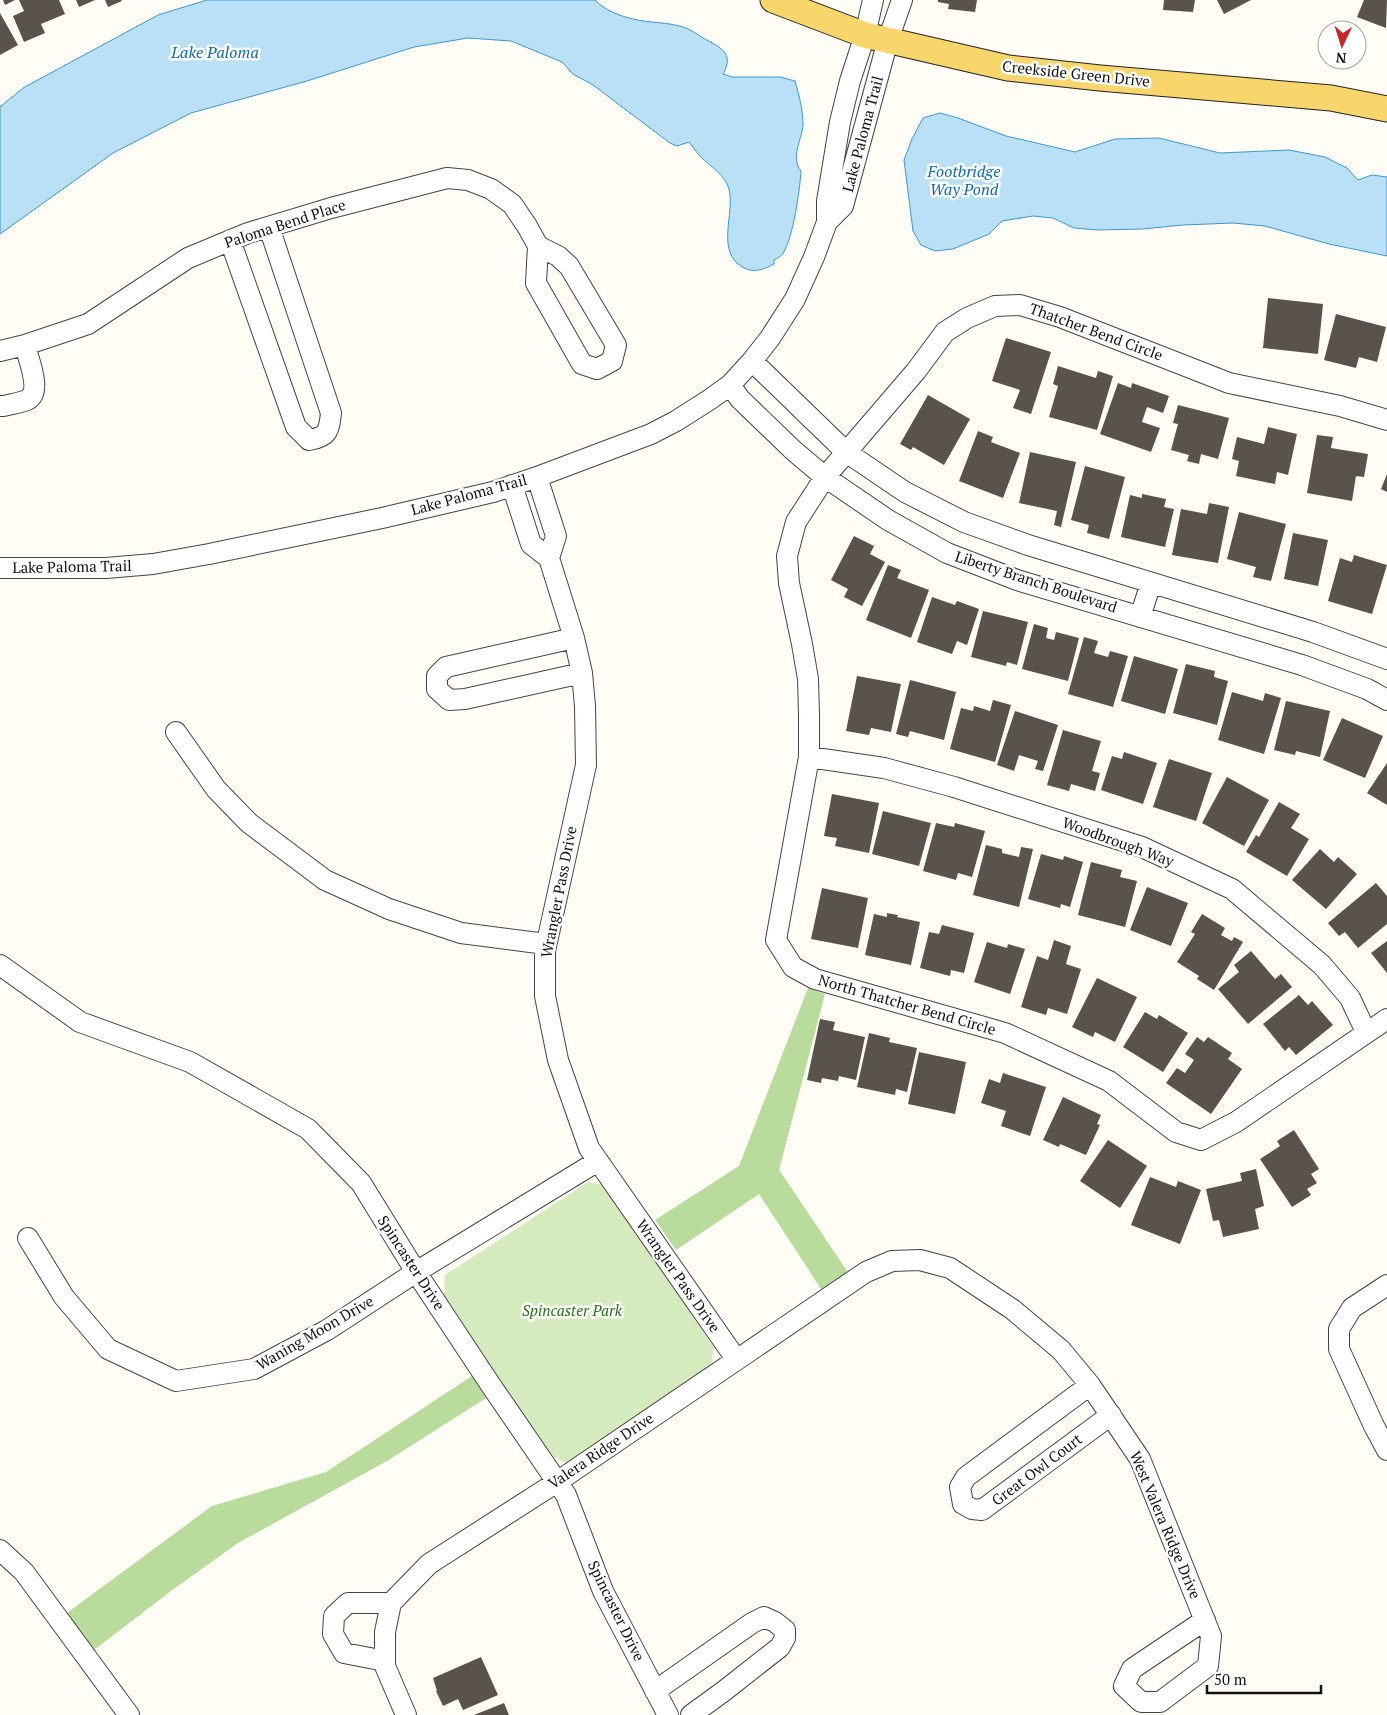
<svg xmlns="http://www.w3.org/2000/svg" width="1387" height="1715" font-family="'PT Serif',serif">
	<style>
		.green { fill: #d5ebbd }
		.forest { fill: #b9dc9c }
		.water { fill: #b9e0f7; stroke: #3f96cf }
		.building { fill: #5a524d }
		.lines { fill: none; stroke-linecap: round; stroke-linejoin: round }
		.minor-casing { stroke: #444; stroke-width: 22 }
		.major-casing { stroke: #222; stroke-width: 27 }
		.minor { stroke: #fff; stroke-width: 20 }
		.major { stroke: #f9d66b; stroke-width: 25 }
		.labels { text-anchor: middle; stroke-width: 5; stroke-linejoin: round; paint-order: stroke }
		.street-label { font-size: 15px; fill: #111; stroke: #fff }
		.park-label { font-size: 15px; font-style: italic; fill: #2f6b1f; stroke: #fff }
		.water-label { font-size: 16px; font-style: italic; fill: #1768a6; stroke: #fff }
	</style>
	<rect width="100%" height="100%" fill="#fffdf5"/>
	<path class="green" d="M588,1182L606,1185L714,1348L711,1366L566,1463L550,1455L444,1295L445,1275Z"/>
	<path class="forest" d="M808,988L825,994L779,1170L794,1192L851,1277L825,1295L759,1194L676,1250L655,1220L739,1166Z
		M472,1376L486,1398L387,1461L238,1543L171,1591L94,1650L67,1613L212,1506L326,1472Z"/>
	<path class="water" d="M207,0H595C604,10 620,16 633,19C649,23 667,22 683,27C690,29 697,34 703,38C720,47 735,53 723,74L732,77H780L795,81C799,95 803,110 803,125C802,139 790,158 801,171C800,189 793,239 783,253C782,256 777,258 774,260V264C762,270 753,274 741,266C716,250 735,213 729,189C725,175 711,167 701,157C697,153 693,147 689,142L677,146L670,143L593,85L573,74L562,62L511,41L468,38L414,47L307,81L191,113L113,153L0,234V107L23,88L158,15Z
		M940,113L958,118L1006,136L1075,152L1115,139L1159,138L1220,153L1289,150L1325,157L1347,168L1358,180L1372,175L1387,177V256L1329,244L1265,226L1233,223L1183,225L1142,229L1098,230L1074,228L1053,218L1033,216L1002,221L989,234L953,249L935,251L921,245L913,231L904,160L912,139L923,118Z"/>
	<path class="building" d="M3,0H15L5,5Z
		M19,0H59L65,14L41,24L45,33L24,42L13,16L24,11Z
		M76,0H95L79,7Z
		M105,0H121L122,1L108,7Z
		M938,0H977L975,12L948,9L949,4L938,2Z
		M1164,0H1195L1193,12L1163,10Z
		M1217,0H1251L1224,14Z
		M1364,0H1387L1386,28L1357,17Z
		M0,13L18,45L0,55Z
		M1268,298L1323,304L1318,354L1263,348Z
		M1336,314L1386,327L1377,362L1359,357L1356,368L1324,360Z
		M1006,338L1051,352L1031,414L1013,408L1020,390L992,381Z
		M1058,366L1096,378L1098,371L1113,376L1097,430L1049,417L1058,386L1053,384Z
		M1118,383L1131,388L1132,383L1169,396L1163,413L1147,407L1142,422L1160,428L1151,452L1100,434Z
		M928,395L970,419L944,465L913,447L911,450L900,444Z
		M1178,405L1229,418L1218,459L1201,454L1199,464L1187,461L1189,455L1171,450L1178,424L1173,423Z
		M1268,427L1297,434L1288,475L1277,472L1275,484L1236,476L1239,461L1232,459L1237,437L1264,444Z
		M978,431L993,437L991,442L1020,453L1003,498L959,481Z
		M1317,435L1333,437L1331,448L1368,454L1364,477L1356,476L1352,501L1307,493Z
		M1030,452L1076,462L1061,527L1054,525L1057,511L1019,503Z
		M1085,466L1125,477L1109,539L1087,533L1089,525L1071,520Z
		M1387,474V492L1381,489Z
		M1142,494L1166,499L1164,507L1174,509L1165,547L1121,537L1130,495L1142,498Z
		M1209,503L1229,507L1218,563L1172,555L1181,509L1207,514Z
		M1239,512L1286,524L1271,581L1253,577L1256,567L1227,559Z
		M1293,533L1328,540L1318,586L1284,579Z
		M854,536L874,546L870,554L885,562L862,606L844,597L848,589L831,580Z
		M1354,555L1387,565L1372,614L1328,601L1340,558L1352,562Z
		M888,565L901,570L897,578L929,590L911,638L866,620Z
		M932,597L955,605L957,601L979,609L967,645L957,641L952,654L917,642Z
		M983,611L1028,622L1017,665L1007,662L1006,666L971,657Z
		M1034,624L1048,628L1046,638L1054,640L1056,632L1079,638L1068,681L1022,669Z
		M1084,637L1098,641L1094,653L1108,657L1110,651L1128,656L1113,707L1068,694Z
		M1134,656L1178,669L1165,714L1121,701Z
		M1186,664L1215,671L1214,677L1228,681L1217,725L1173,713Z
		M857,676L901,684L891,732L871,728L869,735L846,731Z
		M910,680L956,692L944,740L910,731L908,737L896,734Z
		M1232,692L1263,701L1265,693L1281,698L1264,754L1218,740Z
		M993,700L1011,705L995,762L950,749L961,708L973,711L974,706L990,711Z
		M1286,701L1330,711L1320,757L1296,751L1295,755L1274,750Z
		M1015,711L1058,725L1043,771L1035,769L1038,761L1019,755L1014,771L997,765Z
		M1342,718L1383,736L1365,778L1323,760Z
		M1063,730L1101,741L1092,771L1100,773L1095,791L1071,784L1069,791L1047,785Z
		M1124,752L1157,763L1143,804L1101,790L1112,756L1122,759Z
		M1169,759L1212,773L1196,821L1153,807Z
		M1387,763V805L1367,793Z
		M1227,777L1269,800L1244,846L1202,823Z
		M832,794L879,803L869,853L835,846L837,838L824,836Z
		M1279,802L1300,814L1291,828L1309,839L1287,876L1246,852L1256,835L1259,837Z
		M883,811L931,823L919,866L872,854Z
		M936,823L954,827L955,823L985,831L972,877L958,873L956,880L923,871Z
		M986,845L1002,849V853L1019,857L1021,847L1033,849L1019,907L973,895Z
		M1320,849L1334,862L1338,857L1357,874L1326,909L1292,880Z
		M1041,854L1063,860L1064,856L1083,862L1070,907L1061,904L1060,908L1028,899Z
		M1091,862L1122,870L1120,877L1137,881L1125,927L1078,915Z
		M1376,883L1387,896V924L1358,948L1345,932L1339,936L1328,923Z
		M1147,887L1188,903L1171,946L1130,930Z
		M822,888L868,898L858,948L811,939Z
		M887,913L898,915L897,917L920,922L911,965L865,955L874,914L887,917Z
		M1202,914L1225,928L1221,935L1232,941L1234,937L1243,942L1214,990L1197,979L1199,976L1177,962L1195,934L1191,932Z
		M942,925L974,933L964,973L951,970L950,976L920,968L929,932L939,934Z
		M1054,940L1071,946L1066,964L1081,969L1067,1014L1048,1008L1046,1015L1021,1007L1037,956L1048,960Z
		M1387,941V973L1371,953Z
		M987,942L1007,948L1008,944L1025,949L1010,994L974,982Z
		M1251,951L1275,979L1281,974L1292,987L1248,1024L1218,989L1239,972L1234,965Z
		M1097,978L1137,997L1115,1042L1095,1032L1093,1037L1072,1027Z
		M1299,995L1308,1005L1312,1001L1333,1025L1296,1055L1289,1047L1285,1051L1263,1024Z
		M1145,1012L1157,1019L1159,1015L1188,1033L1163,1072L1123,1047Z
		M820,1019L835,1022L833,1030L865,1037L856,1080L839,1076L838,1081L822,1078L821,1083L807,1080Z
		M869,1033L890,1038L889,1042L917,1048L907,1092L896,1089L895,1095L857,1087Z
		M1197,1037L1204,1042L1208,1037L1232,1053L1228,1059L1242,1069L1211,1114L1166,1083L1177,1068L1185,1073L1194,1060L1185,1054Z
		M919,1052L966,1062L955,1114L908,1104Z
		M1003,1073L1046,1087L1030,1136L1001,1126L1006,1111L981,1103L989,1079L1000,1083Z
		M1063,1097L1101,1115L1097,1124L1100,1125L1086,1155L1060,1144L1059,1147L1043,1140Z
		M1294,1130L1319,1169L1311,1174L1317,1183L1307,1189L1311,1195L1292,1207L1260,1159L1280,1146L1277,1141Z
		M1108,1140L1147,1166L1120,1208L1080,1181Z
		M1256,1169L1264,1206L1255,1209L1259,1229L1223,1237L1219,1220L1213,1221L1206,1189L1242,1181L1240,1173Z
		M1150,1177L1176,1187L1178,1181L1201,1190L1180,1244L1131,1225Z
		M481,1657L498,1695L463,1710L458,1699L443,1706L436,1691H437L433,1678Z
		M504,1703L509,1715H474Z"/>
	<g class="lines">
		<defs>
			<path id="minor" d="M827,222L843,206L888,40L902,0
				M230,240L296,427L309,440C328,437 329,431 331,413L269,227
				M538,246L558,256L569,266L616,345L612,361L597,369L582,364L536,283Z
				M0,351L25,345L88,324L188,258L248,233L331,208L447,178L468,180L491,189L512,204L527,226L538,246
				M752,361L846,452L905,492L964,522L1028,545L1313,632L1387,659
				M730,385L740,399L794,451L825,477L888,520L947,553L1017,580L1302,665L1367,689L1387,700
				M0,406H4C11,404 20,403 27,400C43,392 28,359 25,345
				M1387,420L1340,406L1229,383L1060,317L1020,305L995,306L967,318L945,332L916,371L825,477L796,522L787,556L789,583L802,644L808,679L809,714V757L776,940L793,967L815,979L1005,1033L1109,1081L1176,1132L1201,1140L1236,1122L1387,1019
				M537,477L556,536L549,558L574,638L582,673L585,706L586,765L545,951V996L558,1060L589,1148L736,1359
				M512,485L531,544L549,558
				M0,568H106L153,564L209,554L382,518L493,492L537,477L651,434L676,421L709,400L730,385L752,361L770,338L795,299L814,257L827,222V201L840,122L850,81L865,35L873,0
				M1140,617L1151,583
				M574,638L446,667L437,676V689L449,700L465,699L582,673
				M176,732L216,789L249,823L325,880L389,909L461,933L546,944
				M809,757L884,768L954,787L1142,847L1232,889L1322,965L1350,998L1366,1032
				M0,965L80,1022L190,1062L308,1129L361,1183L416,1272L490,1384L566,1495L603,1591L668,1715
				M28,1238L64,1297L108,1349L176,1381L254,1369L327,1330L416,1272L598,1161
				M1387,1285L1352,1308L1339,1329V1349L1374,1426L1387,1450
				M1090,1385L966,1477L960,1487L963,1504L972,1509L982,1510L1111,1415
				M0,1550L24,1572L129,1715
				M385,1661L344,1653L333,1634L334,1616L348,1603H391
				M655,1691L752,1623L764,1617L775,1622L785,1630V1638L780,1647L724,1691L691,1715
				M406,1715L385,1666V1632L391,1603L429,1564L557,1482L866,1272L892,1261L920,1260L950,1268L1012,1309L1061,1350L1090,1385L1140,1459L1211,1636L1208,1666L1160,1702H1141L1124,1686L1132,1669L1205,1620"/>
			<path id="major" d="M773,0L865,35L1008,68L1100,78L1331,98L1387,109"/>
		</defs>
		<use href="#minor" class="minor-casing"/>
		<use href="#major" class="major-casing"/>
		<use href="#minor" class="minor"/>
		<use href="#major" class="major"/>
	</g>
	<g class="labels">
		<g class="street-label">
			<text transform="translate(1076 74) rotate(6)" y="5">Creekside Green Drive</text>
			<text transform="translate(863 134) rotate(-75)" y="5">Lake Paloma Trail</text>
			<text transform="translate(285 224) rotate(-18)" y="5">Paloma Bend Place</text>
			<text transform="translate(1096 332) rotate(20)" y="5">Thatcher Bend Circle</text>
			<text transform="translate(469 495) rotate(-15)" y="5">Lake Paloma Trail</text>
			<text transform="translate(72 567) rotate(-1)" y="5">Lake Paloma Trail</text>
			<text transform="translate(1036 582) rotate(18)" y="5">Liberty Branch Boulevard</text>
			<text transform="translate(1118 842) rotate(20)" y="5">Woodbrough Way</text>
			<text transform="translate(559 892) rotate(-79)" y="5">Wrangler Pass Drive</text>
			<text transform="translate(907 1005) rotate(16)" y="5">North Thatcher Bend Circle</text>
			<text transform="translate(411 1263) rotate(57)" y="5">Spincaster Drive</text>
			<text transform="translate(678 1276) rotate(55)" y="5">Wrangler Pass Drive</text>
			<text transform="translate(315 1333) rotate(-30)" y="5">Waning Moon Drive</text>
			<text transform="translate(601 1451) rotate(-34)" y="5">Valera Ridge Drive</text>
			<text transform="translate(1037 1470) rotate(-37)" y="5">Great Owl Court</text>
			<text transform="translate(1165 1525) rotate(67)" y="5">West Valera Ridge Drive</text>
			<text transform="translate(616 1611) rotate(64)" y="5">Spincaster Drive</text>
		</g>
		<g class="park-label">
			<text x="572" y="1316">Spincaster Park</text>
		</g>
		<g class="water-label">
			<text x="215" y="58">Lake Paloma</text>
			<text x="964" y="177">Footbridge<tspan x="964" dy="18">Way Pond</tspan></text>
		</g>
	</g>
	<g transform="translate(1342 45) rotate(184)"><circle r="24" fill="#ffffff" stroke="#a0a0a0"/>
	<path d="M0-4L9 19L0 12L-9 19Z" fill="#c4262e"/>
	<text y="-8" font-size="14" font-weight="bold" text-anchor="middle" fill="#111111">N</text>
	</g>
	<path d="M1207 1685v8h114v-8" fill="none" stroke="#111111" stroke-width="2.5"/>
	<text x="1214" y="1685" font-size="15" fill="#111111" stroke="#ffffff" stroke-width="4" paint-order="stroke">50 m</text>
</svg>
